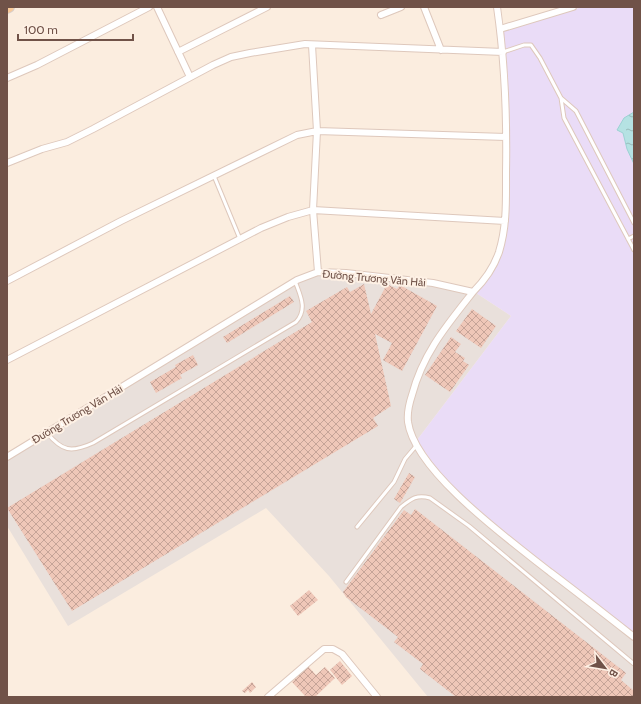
<svg xmlns="http://www.w3.org/2000/svg" width="641" height="704" font-family="Cabin,sans-serif">
	<style>
		.industrial { fill: #e9e0db }
		.education { fill: #eadcf7 }
		.water { fill: url(#water-ripples); stroke: #9cd2d4 }
		.building { fill: url(#building-cross-hatch) }
		.lines { fill: none; stroke-linecap: round; stroke-linejoin: round }
		.service-casing { stroke: #dec8bc; stroke-width: 5 }
		.minor-casing { stroke: #dec8bc; stroke-width: 8 }
		.primary-casing { stroke: #d7cfcc; stroke-width: 12 }
		.service { stroke: #fff; stroke-width: 3 }
		.minor { stroke: #fff; stroke-width: 6 }
		.primary { stroke: #f8c999; stroke-width: 10 }
		.labels { text-anchor: middle; stroke-width: 4; stroke-linejoin: round; paint-order: stroke }
		.street-label { font-size: 11px; fill: #705248; stroke: #fef1e5 }
	</style>
	<defs>
		<pattern id="water-ripples" width="26" height="14" patternUnits="userSpaceOnUse"><rect width="26" height="14" fill="#b5e2e3"/><path d="M2 4q2-2 4 0t4 0M15 11q2-2 4 0t4 0" fill="none" stroke="#98baba"/></pattern>
		<pattern id="building-cross-hatch" width="8" height="8" patternUnits="userSpaceOnUse"><rect width="8" height="8" fill="#efc7b8"/><path d="M0 0l8 8M0 8l8-8" fill="none" stroke="#c6a498"/></pattern>
	</defs>
	<rect width="100%" height="100%" fill="#fbeddf"/>
	<path class="industrial" d="M318,275L346,276L432,286L468,294L448,319L420,362L406,408V422L409,436L416,450L436,477L469,509L539,566L634,640V697H428L329,576L266,508L68,626L7,526V460L298,282Z
		M476,293L511,316L417,440L413,434L411,421V408L425,364L452,322Z"/>
	<path class="education" d="M582,7H634V633L498,527L472,505L440,474L417,440L511,316L476,293L486,282L501,255L508,221L509,137L505,49L503,31Z"/>
	<path class="water" d="M634,112V164L627,149L623,133L617,130L624,118Z"/>
	<path class="building" d="M364,284L371,314L387,284L397,289L400,285L437,306L402,371L383,360L392,343L375,334L391,406L373,418L378,426L72,611L7,508L312,322L306,311L347,287L350,292Z
		M290,296L294,302L227,343L223,337Z
		M472,309L496,326L481,348L456,331Z
		M451,337L461,344L455,352L465,358L463,361L469,365L450,392L425,375Z
		M193,355L198,365L180,375L182,378L156,393L150,382L176,367L175,365Z
		M409,473L415,477L400,503L394,499Z
		M415,509L626,673L621,680L634,691V697H456L420,669L423,664L394,642L398,637L346,597L343,592L404,510L411,515Z
		M309,590L318,600L298,616L290,606Z
		M340,661L352,676L342,685L330,670Z
		M308,666L316,675L325,667L335,678L315,697H306L292,682Z
		M252,682L256,687L250,693L248,690L245,693L242,691Z"/>
	<g class="lines">
		<defs>
			<path id="service" d="M503,52L524,45H531L540,58L561,98L576,111L634,223
				M561,98L564,118L634,250
				M214,176L240,239
				M628,239L634,236
				M47,433C62,451 71,453 93,443L296,322C308,309 300,295 295,281
				M357,527L394,482L405,459L416,446
				M346,582L401,507C411,499 417,494 430,498L469,526L634,664"/>
			<path id="minor" d="M157,7L190,77
				M424,7L441,50
				M381,15L401,7
				M500,29L573,7
				M312,45L317,131L313,210L318,272
				M178,52L267,7
				M7,78L37,65L149,7
				M7,163L42,149L67,142L93,129L213,65L231,57L250,53L305,44L503,52
				M7,281L121,221L297,135L317,131L506,137
				M473,292C447,325 423,353 412,395C409,404 407,413 408,422C415,472 511,541 550,572C578,593 606,615 634,637
				M7,360L261,228L288,217L313,210L505,221
				M7,457L297,280L318,272L346,273L433,283L473,292C484,281 494,267 499,252C507,226 506,200 506,173C507,118 505,62 497,7
				M268,697L324,649H333L342,654L377,697"/>
			<path id="primary" d="M7,8L9,7"/>
		</defs>
		<use href="#service" class="service-casing"/>
		<use href="#minor" class="minor-casing"/>
		<use href="#primary" class="primary-casing"/>
		<use href="#service" class="service"/>
		<use href="#minor" class="minor"/>
		<use href="#primary" class="primary"/>
	</g>
	<g class="labels">
		<g class="street-label">
			<text transform="translate(374 278) rotate(5)" y="4">Đường Trương Văn Hải</text>
			<text transform="translate(77 414) rotate(-31)" y="4">Đường Trương Văn Hải</text>
		</g>
	</g>
	<rect width="641" height="704" fill="none" stroke="#705248" stroke-width="16"/>
	<g transform="translate(605 668) rotate(121)" stroke="#fef1e5" stroke-width="3" paint-order="stroke">
	<path d="M0-3L7 15L0 10L-7 15Z" fill="#705248"/>
	<text y="-6" font-size="11" font-weight="bold" text-anchor="middle" fill="#705248">B</text>
	</g>
	<path d="M18 34v6h115v-6" fill="none" stroke="#705248" stroke-width="2"/>
	<text x="24" y="34" font-size="12" fill="#705248" stroke="#fef1e5" stroke-width="3" paint-order="stroke">100 m</text>
</svg>
